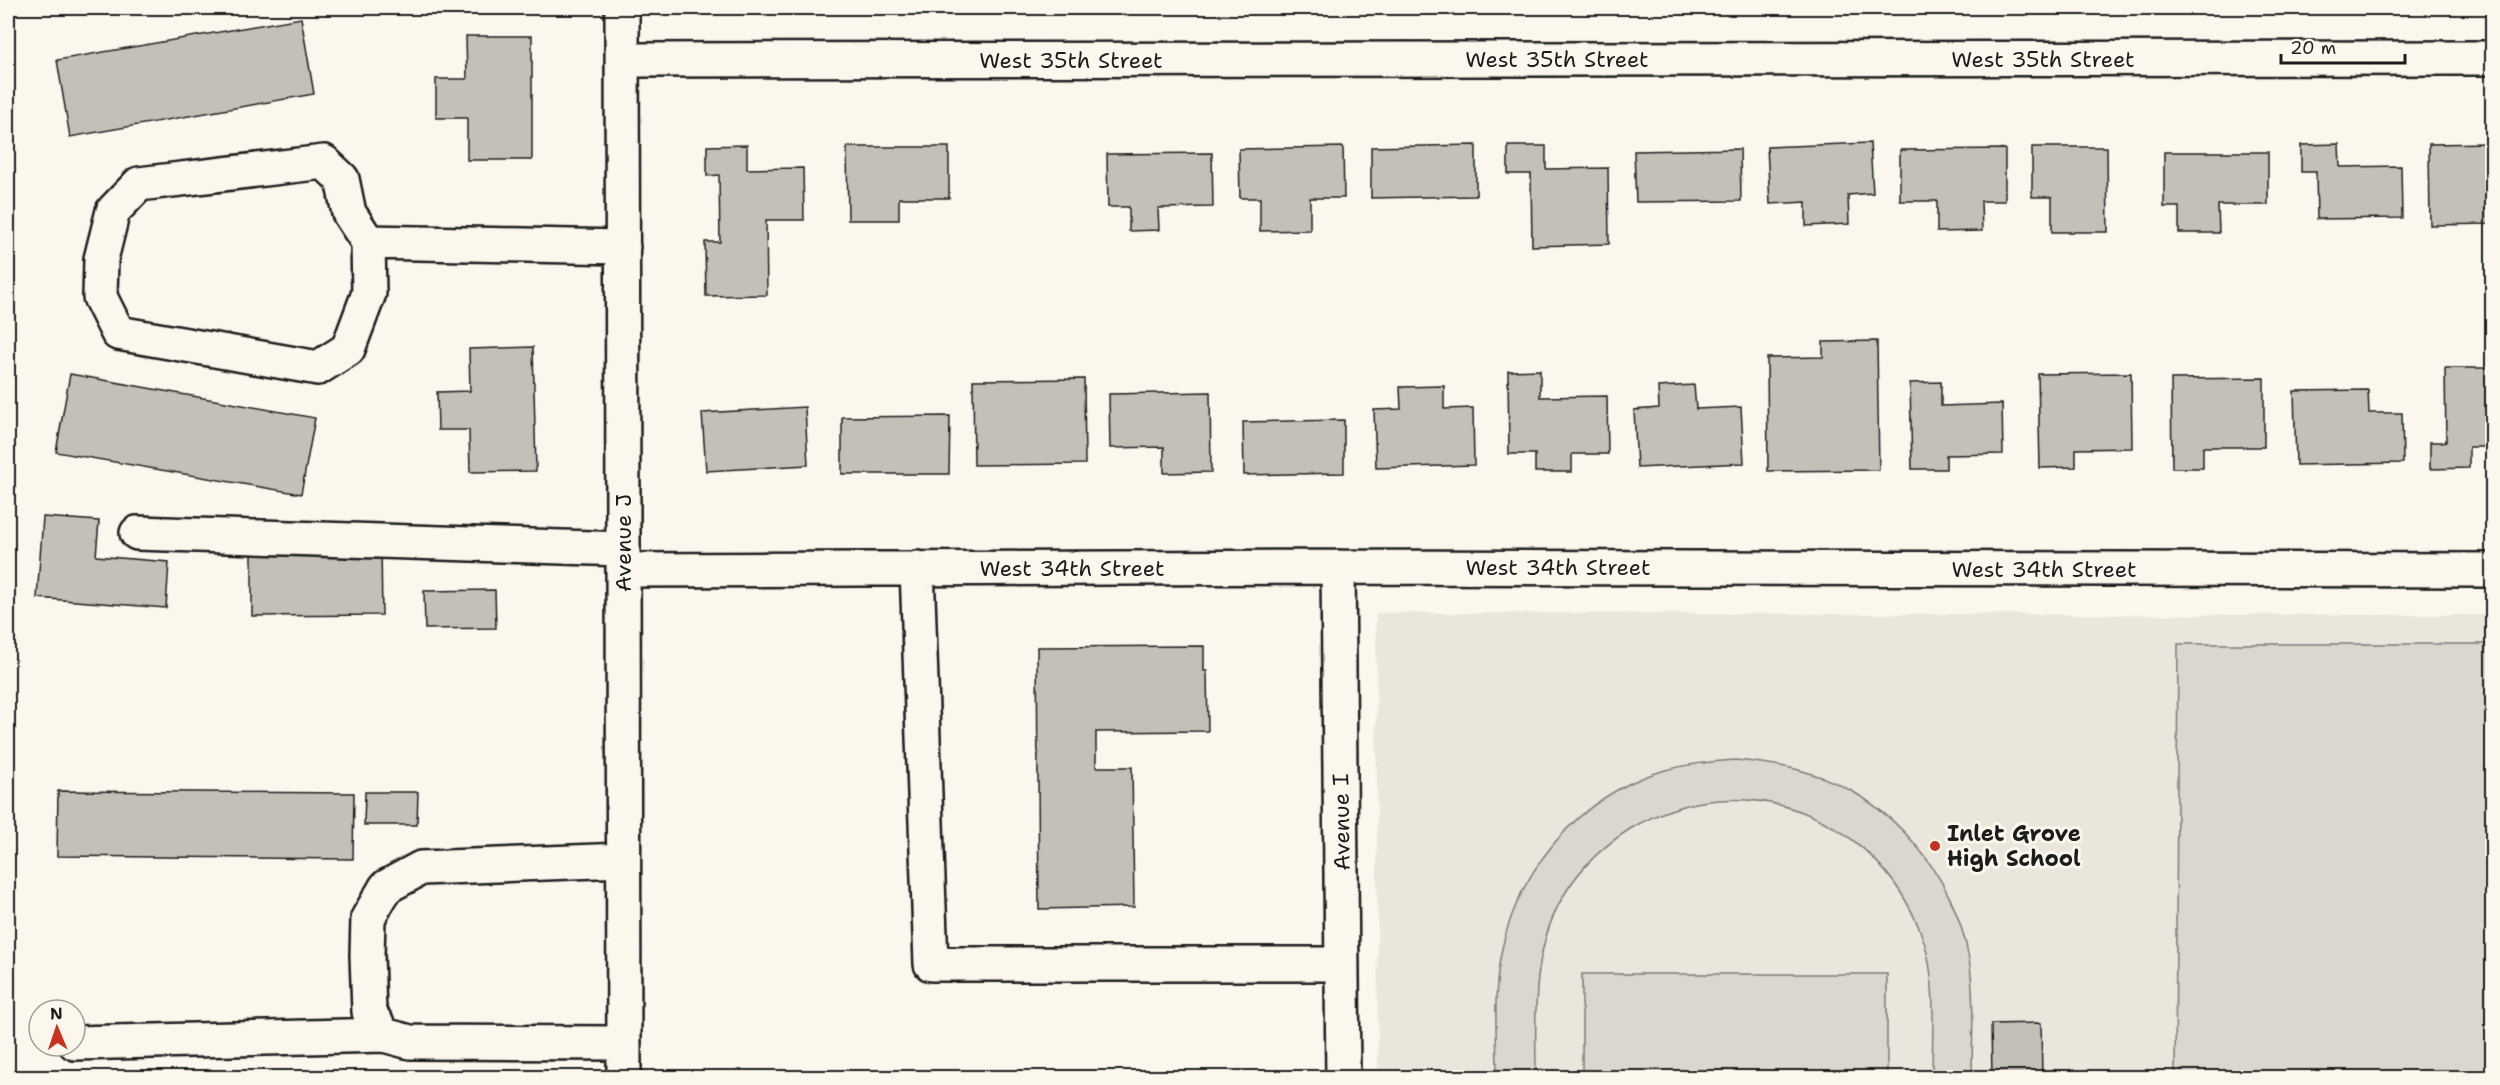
<svg xmlns="http://www.w3.org/2000/svg" width="2500" height="1085" font-family="'Shantell Sans',sans-serif">
	<style>
		.built { fill: #eae6dc }
		.green { fill: #dad7ce; stroke: #7b7a75; stroke-width: 1.5 }
		.building { fill: #c3c0b8; stroke: #1c1c1c; stroke-width: 1.5 }
		.lines { fill: none; stroke-linecap: round; stroke-linejoin: round }
		.minor-casing { stroke: #1c1c1c; stroke-width: 38 }
		.minor { stroke: #fbf7ec; stroke-width: 33 }
		.poi-dot { fill: #c8321e; stroke: #fbf7ec; stroke-width: 2 }
		.labels { text-anchor: middle; stroke-width: 6; stroke-linejoin: round; paint-order: stroke }
		.street-label { font-size: 22px; fill: #1c1c1c; stroke: #fbf7ec }
		.poi-label { font-size: 22px; font-weight: bold; fill: #1c1c1c; stroke: #fbf7ec; text-anchor: start }
	</style>
	<rect width="100%" height="100%" fill="#fbf7ec"/>
	<filter id="ink" filterUnits="userSpaceOnUse"><feTurbulence type="fractalNoise" baseFrequency=".0167" numOctaves="2"/><feDisplacementMap in="SourceGraphic" scale="12" xChannelSelector="R" yChannelSelector="G"/><feConvolveMatrix kernelMatrix="1 2 1 2 8 2 1 2 1" color-interpolation-filters="sRGB"/></filter>
	<g filter="url(#ink)">
		<path class="built" d="M1376,613L2492,615V1077H1378Z"/>
		<path class="green" d="M2178,644H2492V1077H2175Z
			M1734,760C1759,762 1782,765 1806,772C1890,796 1954,873 1969,959C1975,997 1972,1038 1972,1077H1932C1932,1031 1938,977 1921,933C1876,814 1741,762 1630,829C1600,848 1573,875 1557,908C1531,961 1536,1020 1536,1077H1497C1497,1039 1493,997 1500,959C1515,874 1577,796 1662,771C1686,764 1709,762 1734,760Z
			M1582,974H1887V1077H1582Z"/>
		<path class="building" d="M301,18L314,94L70,137L57,60Z
			M466,36H532V160H467V118H436V79H467Z
			M1870,143L1873,193L1848,195L1849,224L1806,226V202L1770,204L1767,147Z
			M2492,143V224L2430,225L2429,144Z
			M2339,144L2340,167L2401,166L2402,218L2317,219L2316,172H2301V145Z
			M747,145V169L803,168L804,220H766L767,295L706,296L705,242H720L719,175L707,176V146Z
			M1476,145V196L1371,198V147Z
			M1508,146H1546V169L1608,168L1609,244L1532,246L1531,174H1508Z
			M847,147H949V198H899V220H848Z
			M1343,147L1344,198H1310V230L1260,231V198H1240L1239,149Z
			M2032,147H2107L2108,232H2052V197H2032Z
			M1740,149L1741,201L1636,202L1634,151Z
			M2005,149V201H1981L1982,231L1937,232V201H1900V150Z
			M2164,152H2268V205H2218L2219,233H2179V207H2164Z
			M1212,153L1213,207L1158,208L1159,230L1129,231V207H1108L1107,154Z
			M1877,341L1879,470L1768,471L1767,358L1823,357V342Z
			M533,347L536,471L470,472L469,430H438L437,392L470,391L469,349Z
			M2489,350H2492V447H2469V468L2430,469V442H2446L2445,368H2489Z
			M1540,370V397L1607,396L1608,454H1572V472H1535V454H1509L1508,371Z
			M2131,373L2132,448L2076,449V467L2040,468L2038,374Z
			M70,374L315,418L301,494L56,452Z
			M2264,378V447H2203V468H2172L2171,379Z
			M1084,379L1085,464L974,465L973,380Z
			M1941,382V406L2002,404L2003,454L1946,455V469H1912L1910,383Z
			M1694,385L1696,409L1741,407L1744,463L1637,468L1634,410L1659,408L1658,387Z
			M1444,386V409L1473,408L1474,465L1376,468L1374,410L1401,409L1400,387Z
			M2368,390L2369,413H2402L2403,463L2296,465L2294,391Z
			M1210,392L1211,472L1164,473V447L1110,448L1109,394Z
			M805,407L808,465L706,471L702,413Z
			M950,416L949,474H842V417Z
			M1344,420V473L1244,475L1243,422Z
			M43,517L99,521L96,556L169,562L166,608L37,598Z
			M381,544L382,615L252,616V545Z
			M495,590L496,628L425,629L424,591Z
			M1204,646V671H1207L1208,731L1096,732V767H1132L1134,907L1039,909L1037,647Z
			M58,791L354,793L353,859L57,856Z
			M365,792H418L417,825H364Z
			M2041,1023L2042,1078H1992L1991,1024Z
			M497,1074V1078H431V1075Z"/>
		<g class="lines">
			<defs>
				<path id="minor" d="M622,8L624,1078
					M622,60L2492,58
					M368,242L369,293L348,349L318,368L118,333L100,297L101,259L113,211L139,184L324,162L342,179L349,213L368,242L623,247
					M137,533L623,549
					M1338,567L1343,1078
					M917,568L931,964H1342
					M623,570L1338,567L2492,570
					M623,860L421,868L386,887L368,918L367,955L369,1012L384,1035L410,1042L623,1043
					M75,1043L384,1035"/>
			</defs>
			<use href="#minor" class="minor-casing"/>
			<use href="#minor" class="minor"/>
		</g>
	</g>
	<circle class="poi-dot" cx="1935" cy="846" r="6"/>
	<g class="labels">
		<g class="street-label">
			<text x="1557" y="67">West 35th Street</text>
			<text x="2043" y="67">West 35th Street</text>
			<text x="1071" y="68">West 35th Street</text>
			<text transform="translate(623 543) rotate(-90)" y="8">Avenue J</text>
			<text x="1558" y="575">West 34th Street</text>
			<text x="1072" y="576">West 34th Street</text>
			<text x="2044" y="577">West 34th Street</text>
			<text transform="translate(1341 822) rotate(-91)" y="8">Avenue I</text>
		</g>
		<g class="poi-label">
			<text x="1947" y="841">Inlet Grove<tspan x="1947" dy="25">High School</tspan></text>
		</g>
	</g>
	<rect width="2500" height="1085" fill="none" stroke="#fbf7ec" stroke-width="30"/>
	<rect x="15" y="15" width="2470" height="1055" fill="none" stroke="#1c1c1c" stroke-width="2" filter="url(#ink)"/>
	<g transform="translate(57 1028) rotate(358)"><circle r="28" fill="#fbf7ec" stroke="#a29f99" stroke-width="1.5"/>
	<path d="M0-4.5L10 22L0 15L-10 22Z" fill="#c8321e"/>
	<text y="-9" font-size="16" font-weight="bold" text-anchor="middle" fill="#1c1c1c">N</text>
	</g>
	<path d="M2281 54v9h124v-9" fill="none" stroke="#1c1c1c" stroke-width="3"/>
	<text x="2290" y="54" font-size="18" fill="#1c1c1c" stroke="#fbf7ec" stroke-width="4.5" paint-order="stroke">20 m</text>
</svg>
